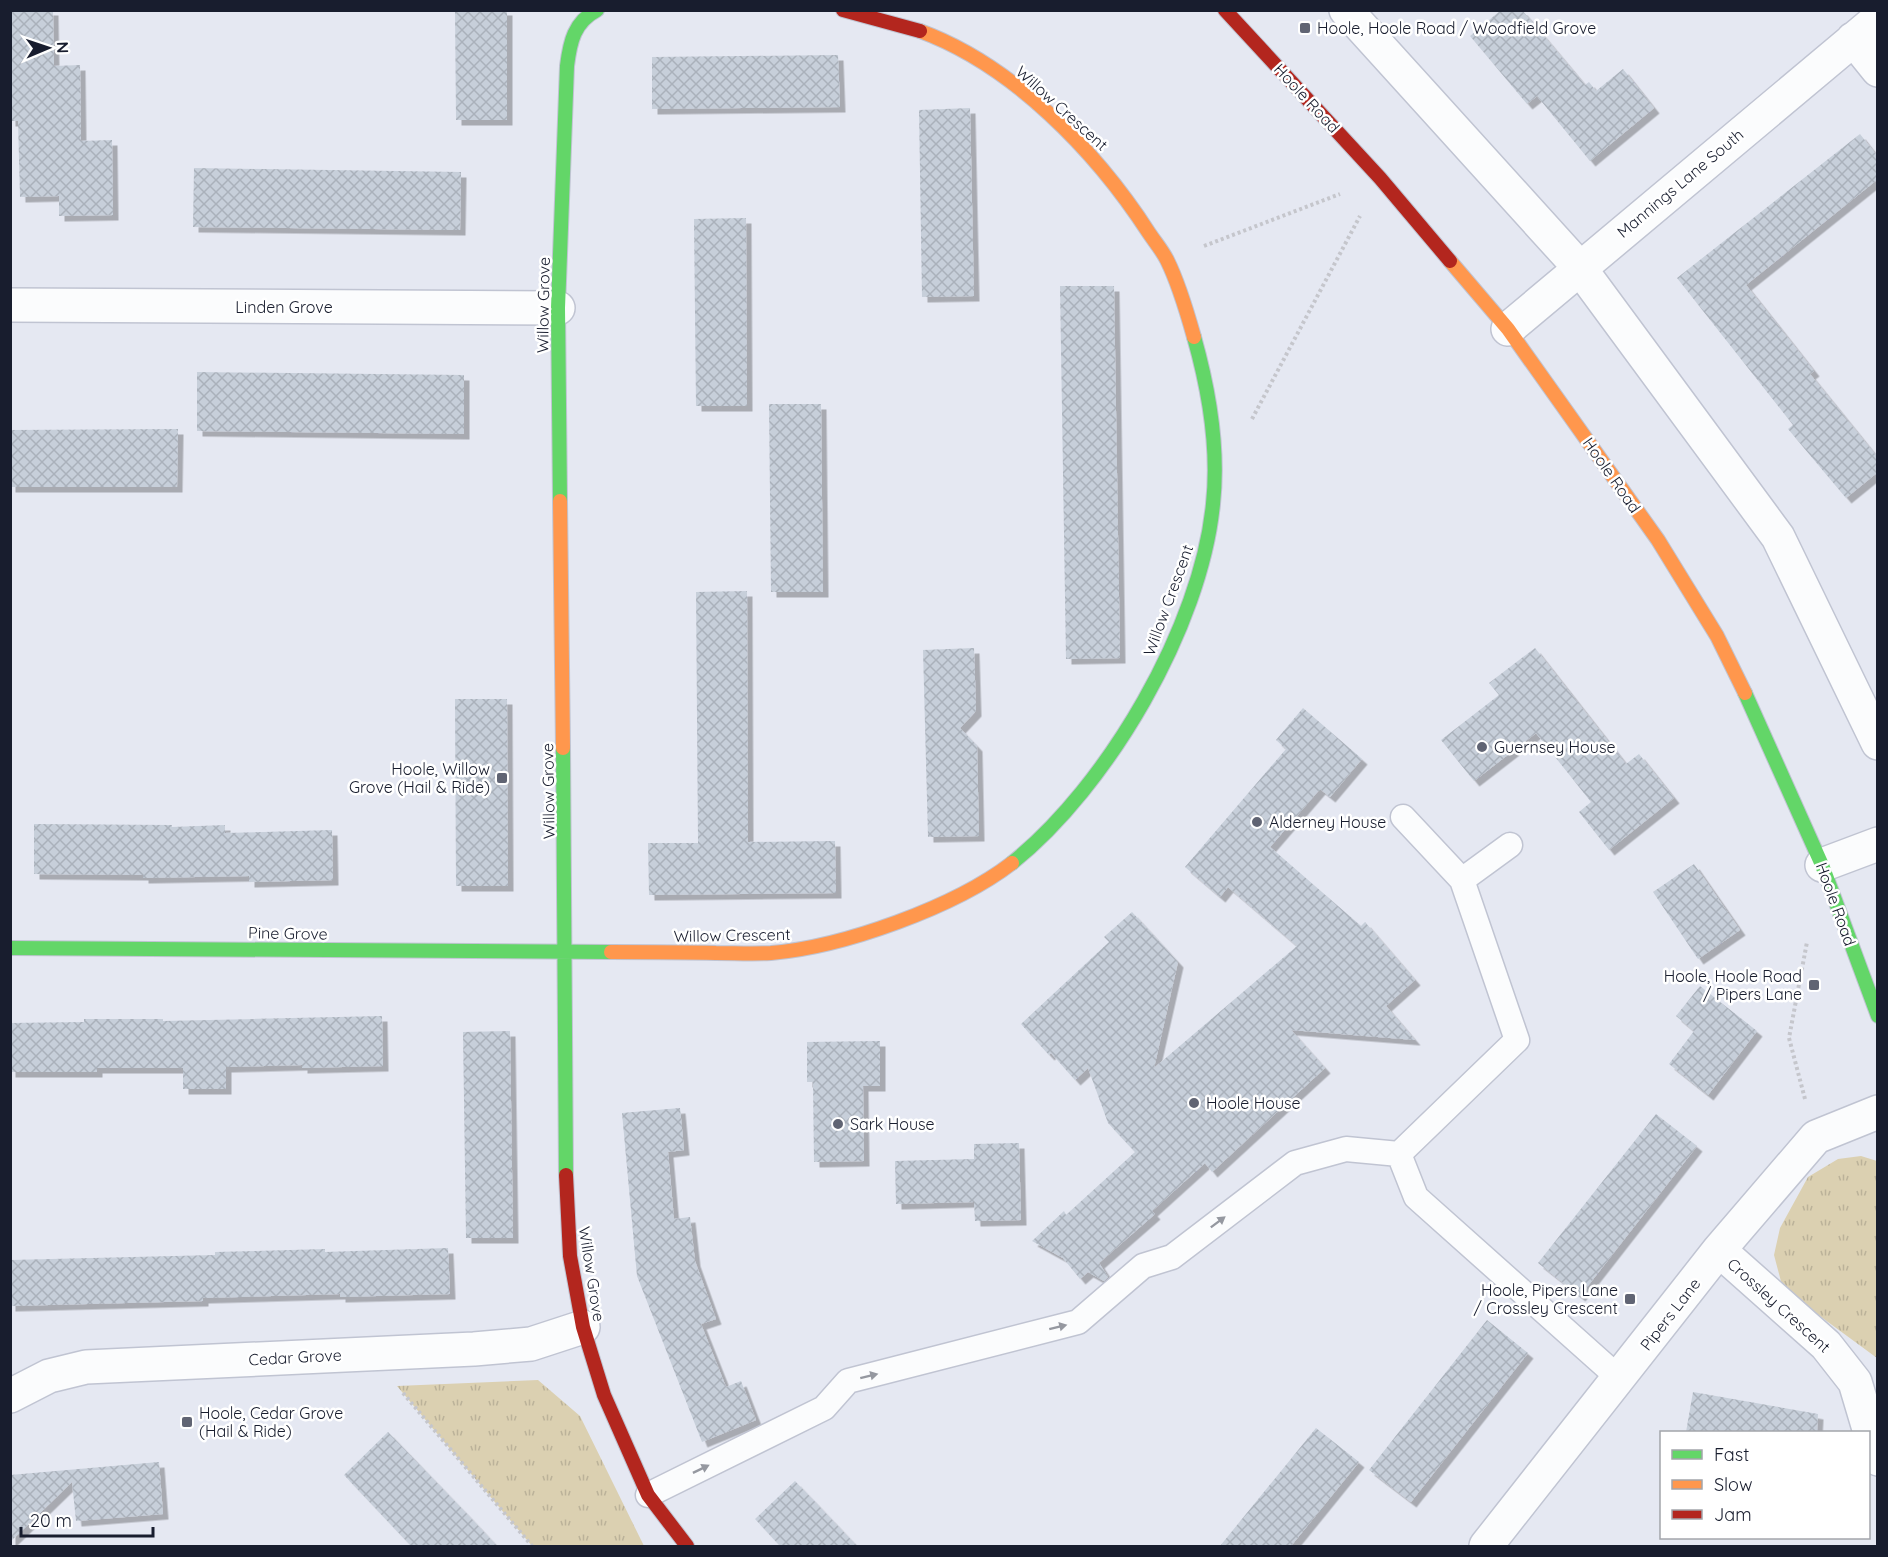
<svg xmlns="http://www.w3.org/2000/svg" width="1888" height="1557" font-family="Quicksand,sans-serif">
	<style>
		.grass { fill: url(#grass-tufts) }
		.building { fill: url(#building-cross-hatch); filter: url(#shadow) }
		.lines { fill: none; stroke-linecap: round; stroke-linejoin: round }
		.lane-casing { stroke: #c0c4d2; stroke-width: 27 }
		.street-casing { stroke: #c0c4d2; stroke-width: 36 }
		.fast-casing { stroke: #c0c4d2; stroke-width: 16 }
		.slow-casing { stroke: #c0c4d2; stroke-width: 16 }
		.jam-casing { stroke: #c0c4d2; stroke-width: 16 }
		.path { stroke: #c5c6cc; stroke-width: 4; stroke-dasharray: 3 3; stroke-linecap: butt }
		.lane { stroke: #fbfcfd; stroke-width: 24 }
		.street { stroke: #fbfcfd; stroke-width: 33 }
		.fast { stroke: #63d668; stroke-width: 14 }
		.slow { stroke: #ff974d; stroke-width: 14 }
		.jam { stroke: #b3261e; stroke-width: 14 }
		.oneway { fill: #9598a0 }
		.poi-dot { fill: #606473; stroke: #fff; stroke-width: 2 }
		.labels { text-anchor: middle; stroke-width: 5; stroke-linejoin: round; paint-order: stroke }
		.poi-label { font-size: 16px; fill: #181d2e; stroke: #fff; text-anchor: start }
		.street-label { font-size: 16px; fill: #181d2e; stroke: #fff }
	</style>
	<defs>
		<pattern id="grass-tufts" width="24" height="20" patternUnits="userSpaceOnUse" patternTransform="scale(1.5)"><rect width="24" height="20" fill="#dbd0b1"/><path d="M3 7l-1-3M5 7V3M7 7l1-3M15 17l-1-3M17 17v-4M19 17l1-3" fill="none" stroke="#bbb299"/></pattern>
		<pattern id="building-cross-hatch" width="8" height="8" patternUnits="userSpaceOnUse" patternTransform="scale(1.5)"><rect width="8" height="8" fill="#c7cfda"/><path d="M0 0l8 8M0 8l8-8" fill="none" stroke="#aab1bb"/></pattern>
		<filter id="shadow"><feDropShadow dx="5.5" dy="5.5" stdDeviation="0" flood-color="#0004"/></filter>
	</defs>
	<rect width="100%" height="100%" fill="#e5e8f2"/>
	<path class="grass" d="M1861,1156L1877,1161V1358L1783,1289L1774,1255L1780,1228L1808,1177L1838,1159Z
		M538,1380L580,1416L644,1546H532L397,1386Z"/>
	<path class="building" d="M10,10H53L54,66L80,65L81,141L112,140L113,215L59,216V196L20,197L18,121H10Z
		M455,10H507V120H456Z
		M1501,10H1522L1585,85L1589,82L1596,91L1623,69L1654,108L1590,161L1537,96L1527,104L1470,36Z
		M838,55L840,107L652,109V57Z
		M970,108L974,296L922,297L919,110Z
		M1860,134L1878,157V179L1746,285L1814,371L1810,374L1878,458V472L1846,498L1788,429L1793,425L1677,278Z
		M194,168L461,172L460,230L193,227Z
		M746,218L747,406H696L694,219Z
		M1060,286H1114L1120,658L1066,659Z
		M197,372L464,375V434L197,431Z
		M769,404H821L823,592H771Z
		M178,429L177,487H10V430Z
		M747,591L748,842L835,841L836,893L649,895L648,843H698L696,592Z
		M974,648L976,711L960,728L977,746L979,836L928,837L923,650Z
		M1535,648L1626,764L1639,754L1674,798L1609,850L1579,812L1591,802L1536,733L1474,781L1441,740L1499,695L1489,683Z
		M455,699H507L508,886H456Z
		M1303,708L1362,759L1330,797L1320,789L1270,847L1361,926L1365,922L1415,980L1386,1006L1415,1040L1291,1030L1325,1068L1212,1172L1205,1163L1152,1211L1155,1214L1099,1263L1108,1277L1104,1281L1088,1272L1080,1279L1063,1258L1032,1241L1064,1211L1066,1215L1135,1152L1108,1123L1088,1068L1075,1080L1051,1053L1049,1055L1021,1024L1109,942L1104,937L1132,912L1178,962L1154,1068L1297,946L1228,887L1220,897L1185,867L1286,749L1276,740Z
		M34,824L172,825V827L225,825V833L332,830L333,880L249,882V876L143,878V875L34,874Z
		M1694,864L1740,930L1698,959L1653,892Z
		M1700,986L1757,1031L1708,1095L1669,1064L1694,1031L1676,1016Z
		M382,1016L383,1066L302,1068V1065L226,1067V1089H183V1068H97V1072H10V1023L84,1022V1019H163V1021Z
		M510,1031L513,1238H466L463,1032Z
		M880,1041V1086H863L864,1161L814,1162L813,1082H807V1042Z
		M680,1108L684,1150L668,1152L674,1219L690,1217L695,1261L716,1319L701,1324L726,1387L741,1381L756,1420L702,1442L637,1276L622,1113Z
		M1656,1114L1697,1146L1580,1296L1538,1263Z
		M1019,1143L1021,1220L975,1221L974,1202L896,1204L895,1161L974,1159V1144Z
		M448,1248L450,1294L340,1297V1294L203,1298V1301L10,1306V1260L215,1255V1252L325,1249V1252Z
		M1487,1320L1528,1353L1411,1502L1369,1470Z
		M1693,1392L1818,1414L1817,1432H1686Z
		M1316,1428L1359,1462L1291,1546H1220Z
		M388,1432L468,1515L497,1546H411L344,1475Z
		M159,1462L163,1514L76,1521L72,1482L10,1542V1475Z
		M795,1481L817,1504L857,1546H780L755,1519Z"/>
	<g class="lines">
		<defs>
			<path id="lane" d="M1462,880L1510,845
				M1399,1154L1416,1197L1620,1379
				M648,1495L824,1408L848,1381L1078,1322L1143,1266L1172,1257L1295,1163L1346,1149L1399,1154L1517,1040L1462,880L1403,817"/>
			<path id="street" d="M1346,10L1579,267L1778,537L1878,743
				M1853,39L1878,70
				M10,305L558,308
				M1508,329L1878,19
				M1822,865L1878,844
				M1719,1250L1826,1345L1855,1382L1878,1459
				M10,1396L49,1376L86,1367L474,1349L531,1344L583,1327
				M1486,1546L1719,1250L1816,1137L1878,1112"/>
			<path id="fast" d="M560,501L558,308L567,66C570,42 574,22 597,10
				M1745,693L1822,865L1878,1016
				M563,748L566,1175
				M1012,863C1108,786 1201,627 1213,504C1219,449 1209,390 1194,337
				M10,948L611,952"/>
			<path id="slow" d="M920,31C1013,65 1096,151 1149,233C1155,242 1162,250 1167,260C1179,284 1187,312 1194,337
				M1450,261L1508,329L1658,540L1717,636L1745,693
				M560,501L563,748
				M611,952C646,952 681,952 716,953C734,953 753,954 771,953C843,947 955,907 1012,863"/>
			<path id="jam" d="M843,10L920,31
				M1225,10L1380,178L1450,261
				M566,1175L570,1256L583,1327L604,1395L648,1495L687,1546"/>
		</defs>
		<use href="#lane" class="lane-casing"/>
		<use href="#street" class="street-casing"/>
		<use href="#fast" class="fast-casing"/>
		<use href="#slow" class="slow-casing"/>
		<use href="#jam" class="jam-casing"/>
		<path class="path" d="M1204,246L1340,194
			M1252,419L1360,216
			M1805,1099L1789,1038L1807,942
			M403,1393L532,1546"/>
		<use href="#lane" class="lane"/>
		<use href="#street" class="street"/>
		<use href="#fast" class="fast"/>
		<use href="#slow" class="slow"/>
		<use href="#jam" class="jam"/>
	</g>
	<defs><path id="oneway-solid" d="M-6-.8H1V-3.2L6.5 0L1 3.2V.8H-6Z" transform="scale(1.5)"/></defs>
	<g class="oneway">
		<use href="#oneway-solid" transform="translate(1218 1222) rotate(-37)"/>
		<use href="#oneway-solid" transform="translate(1058 1327) rotate(-14)"/>
		<use href="#oneway-solid" transform="translate(869 1376) rotate(-14)"/>
		<use href="#oneway-solid" transform="translate(701 1469) rotate(-26)"/>
	</g>
	<g class="poi-dot">
		<rect x="1299" y="22" width="12" height="12" rx="3"/>
		<circle cx="1482" cy="747" r="6"/>
		<rect x="496" y="772" width="12" height="12" rx="3"/>
		<circle cx="1257" cy="822" r="6"/>
		<rect x="1808" y="979" width="12" height="12" rx="3"/>
		<circle cx="1194" cy="1103" r="6"/>
		<circle cx="838" cy="1124" r="6"/>
		<rect x="1624" y="1293" width="12" height="12" rx="3"/>
		<rect x="181" y="1416" width="12" height="12" rx="3"/>
	</g>
	<g class="labels">
		<g class="poi-label">
			<text x="1317" y="34">Hoole, Hoole Road / Woodfield Grove</text>
			<text x="1494" y="753">Guernsey House</text>
			<text x="490" y="775" text-anchor="end">Hoole, Willow<tspan x="490" dy="18">Grove (Hail &amp; Ride)</tspan></text>
			<text x="1269" y="828">Alderney House</text>
			<text x="1802" y="982" text-anchor="end">Hoole, Hoole Road<tspan x="1802" dy="18">/ Pipers Lane</tspan></text>
			<text x="1206" y="1109">Hoole House</text>
			<text x="850" y="1130">Sark House</text>
			<text x="1618" y="1296" text-anchor="end">Hoole, Pipers Lane<tspan x="1618" dy="18">/ Crossley Crescent</tspan></text>
			<text x="199" y="1419">Hoole, Cedar Grove<tspan x="199" dy="18">(Hail &amp; Ride)</tspan></text>
		</g>
		<g class="street-label">
			<text transform="translate(1307 98) rotate(47)" y="6">Hoole Road</text>
			<text transform="translate(1062 108) rotate(42)" y="6">Willow Crescent</text>
			<text transform="translate(1680 183) rotate(-40)" y="6">Mannings Lane South</text>
			<text transform="translate(543 305) rotate(-89)" y="6">Willow Grove</text>
			<text x="284" y="313">Linden Grove</text>
			<text transform="translate(1612 475) rotate(55)" y="6">Hoole Road</text>
			<text transform="translate(1168 600) rotate(-70)" y="6">Willow Crescent</text>
			<text transform="translate(548 791) rotate(-91)" y="6">Willow Grove</text>
			<text transform="translate(1836 904) rotate(70)" y="6">Hoole Road</text>
			<text transform="translate(288 933) rotate(1)" y="6">Pine Grove</text>
			<text transform="translate(732 935) rotate(-1)" y="6">Willow Crescent</text>
			<text transform="translate(592 1274) rotate(81)" y="6">Willow Grove</text>
			<text transform="translate(1779 1305) rotate(42)" y="6">Crossley Crescent</text>
			<text transform="translate(1670 1314) rotate(-52)" y="6">Pipers Lane</text>
			<text transform="translate(295 1357) rotate(-3)" y="6">Cedar Grove</text>
		</g>
	</g>
	<rect width="1888" height="1557" fill="none" stroke="#181d2e" stroke-width="24"/>
	<rect x="1660" y="1431" width="210" height="108" fill="#ffffff" stroke="#a3a5ab" stroke-width="1.5"/>
	<rect x="1672" y="1450" width="30" height="9" fill="#63d668" stroke="#a3a5ab" stroke-width="1.5"/>
	<text x="1714" y="1461" font-size="18" fill="#181d2e">Fast</text>
	<rect x="1672" y="1480" width="30" height="9" fill="#ff974d" stroke="#a3a5ab" stroke-width="1.5"/>
	<text x="1714" y="1491" font-size="18" fill="#181d2e">Slow</text>
	<rect x="1672" y="1510" width="30" height="9" fill="#b3261e" stroke="#a3a5ab" stroke-width="1.5"/>
	<text x="1714" y="1521" font-size="18" fill="#181d2e">Jam</text>
	<g transform="translate(48 48) rotate(88)" stroke="#ffffff" stroke-width="4.5" paint-order="stroke">
	<path d="M0-4.5L10 22L0 15L-10 22Z" fill="#181d2e"/>
	<text y="-9" font-size="16" font-weight="bold" text-anchor="middle" fill="#181d2e">N</text>
	</g>
	<path d="M21 1527v9h132v-9" fill="none" stroke="#181d2e" stroke-width="3"/>
	<text x="30" y="1527" font-size="18" fill="#181d2e" stroke="#ffffff" stroke-width="4.5" paint-order="stroke">20 m</text>
</svg>
